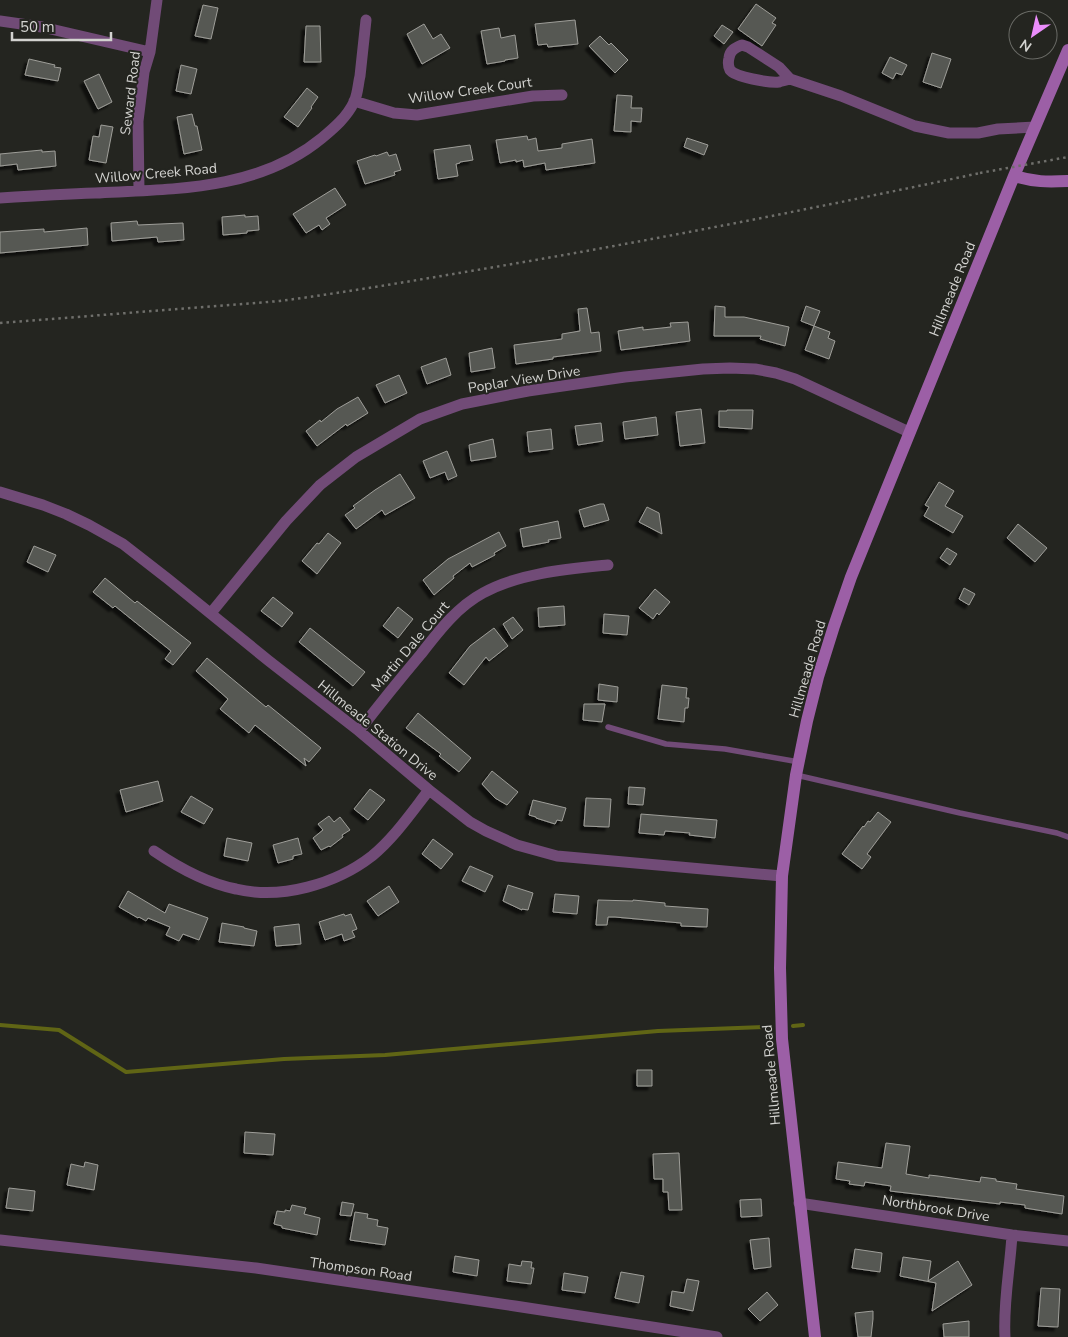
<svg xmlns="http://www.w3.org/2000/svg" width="1068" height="1337" font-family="'Nunito Sans',sans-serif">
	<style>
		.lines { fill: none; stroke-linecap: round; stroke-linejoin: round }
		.stream { stroke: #606515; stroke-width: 4 }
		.building { fill: #575853; stroke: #9e9e99; filter: url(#shadow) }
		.path { stroke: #6f6f6b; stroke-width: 2.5; stroke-dasharray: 2.5 4; stroke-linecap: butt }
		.lane { stroke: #714b77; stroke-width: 5.5 }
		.street { stroke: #714b77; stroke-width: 11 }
		.secondary { stroke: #9c5fa6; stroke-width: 12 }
		.path-bridge { stroke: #6f6f6b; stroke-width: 2.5; stroke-dasharray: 2.5 4; stroke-linecap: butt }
		.labels { text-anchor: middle; stroke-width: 4; stroke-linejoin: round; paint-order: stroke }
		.street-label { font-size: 14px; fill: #d3d3d0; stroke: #242520 }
	</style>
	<defs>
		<filter id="shadow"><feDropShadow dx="-4" dy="4" stdDeviation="1" flood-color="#0009"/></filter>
	</defs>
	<rect width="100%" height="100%" fill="#242520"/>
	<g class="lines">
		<path class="stream" d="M0,1025L59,1030L126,1072L284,1059L385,1055L658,1031L765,1027
			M793,1026L803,1025"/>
	</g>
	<path class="building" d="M756,4L776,18L772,23L776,25L762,46L738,29Z
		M203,5L218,8L211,39L195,36Z
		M575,20L578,44L548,47L547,44L538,45L535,24Z
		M424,24L433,39L441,34L450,48L422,64L407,34Z
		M722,25L733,32L724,44L714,36Z
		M306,26H320L321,62H304Z
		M499,28L501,38L515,35L518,58L505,60V61L487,64L481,31Z
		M600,36L609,45L611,43L628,60L615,73L589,46Z
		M932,53L951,59L941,88L923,82Z
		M890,57L907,65L902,75L896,73L893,79L882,73Z
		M29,59L55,65L54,67L61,68L58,81L25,75Z
		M181,65L197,69L191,94L176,91Z
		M99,74L112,102L98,109L84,81Z
		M307,88L318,97L311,107L312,108L298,127L284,117Z
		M617,95L632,96L631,108H642L641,122L631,121V132L614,131Z
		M192,114L195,126H197L202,150L184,154L177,117Z
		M101,125L113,127L106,163L89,160L93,136L99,137Z
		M527,136L528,140L536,138L538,151L562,148V144L592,139L595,163L546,170L545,163L524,167L523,160L516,162V160L500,163L496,140Z
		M687,138L708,145L704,155L684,147Z
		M470,145L473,160L460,162V163L456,164L458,176L438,179L434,150Z
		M42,150V152L55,151L56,166L18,170L17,164L0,166V154Z
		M387,152L389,156L396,154L401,170L394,172L395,175L365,184L357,161L375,155L376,156Z
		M335,188L346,205L326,218L330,224L322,230L319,225L306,233L293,214Z
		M245,215V217L258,216L259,230L247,231V233L223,235L222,217Z
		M137,221L138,225L183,223L184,240L158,242L157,237L112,241L111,223Z
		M87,228L88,245L0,253V232L44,229V232Z
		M715,306L725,307V317H744L789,327L785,346L760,339L761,336H714Z
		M806,306L820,311L814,326L801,321Z
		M587,308L591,333L599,332L601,351L553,357V359L516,364L514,345L562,339V334L580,331L578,309Z
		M688,322L690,341L621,350L618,331L643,327V330L671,327L670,323Z
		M814,326L830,332L828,338L835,341L829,359L805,350Z
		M492,348L495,368L471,372L469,353Z
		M446,358L451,375L427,384L421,367Z
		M399,375L407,393L385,403L376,385Z
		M358,397L368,413L347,426L346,424L317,446L306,431L320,420L321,422L337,409Z
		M701,409L705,443L680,446L676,412Z
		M727,410H753L752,429L719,427V411H727Z
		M656,417L658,435L625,439L623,422Z
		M601,423L603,441L578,445L575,426Z
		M551,429L553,449L529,452L527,432Z
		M493,439L496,457L471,461L469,445Z
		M447,451L457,476L448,480L445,472L430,478L423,461Z
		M400,474L415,498L385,515L382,510L356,529L345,515L355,508L353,506L375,490Z
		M939,482L954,491L945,506L963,516L953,533L924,516L929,507L925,505Z
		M600,504H604L609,520L584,527L579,510Z
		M647,507L659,513L662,534L639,522Z
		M558,521L561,538L548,540L549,542L523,547L520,529Z
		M1018,524L1047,548L1035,562L1007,538Z
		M499,532L506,546L494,553L495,555L472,567L470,563L453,576L454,578L434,595L423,580L448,559Z
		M328,533L341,543L317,574L302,561L317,543L319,544Z
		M34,546L56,555L48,572L27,562Z
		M947,548L957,554L950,565L940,558Z
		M105,578L135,603L137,601L191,643L173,665L165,659L171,651L115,606L113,608L93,592Z
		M964,588L975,594L969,605L959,599Z
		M655,589L670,602L659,615L657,613L653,619L639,608Z
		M273,597L293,613L282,627L261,611Z
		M564,606L565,625L539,627L538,608Z
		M398,607L413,619L398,638L383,626Z
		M604,614L629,616L627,635L603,633Z
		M513,617L523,630L512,639L503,624Z
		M310,628L365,672L353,686L299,642Z
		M494,628L508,646L489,661L486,657L464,685L449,673L470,646Z
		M207,658L266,707L268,705L321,748L309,762L304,758L306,766L255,725L249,733L220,709L228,699L196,671Z
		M599,684L618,687L617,702L598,700Z
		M662,685L687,688L686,698H689L688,708H685L684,722L658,719Z
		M584,704H605L602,722L583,720Z
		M418,713L471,758L459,772L439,756L441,754L406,728Z
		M492,771L518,792L507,805L495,798L482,784Z
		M158,781L163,801L126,812L120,790Z
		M629,787L645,788L643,805L628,804Z
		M370,789L385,800L368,820L354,809Z
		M191,796L213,809L204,824L181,812Z
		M586,798L611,799L609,827L584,826Z
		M533,800L566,808L562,821L557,820L555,824L536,818V817L529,815Z
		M878,812L891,822L867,854L871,857L862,869L842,854L863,826L864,827L868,821L870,822Z
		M641,814L717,820L715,838L689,835L690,833L665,831L664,835L639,833Z
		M329,816L334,822L340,817L350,830L342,835L343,837L330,847L329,846L321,850L313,838L323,830L318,824Z
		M227,838L252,843L248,861L224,856Z
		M298,838L302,854L293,856V859L278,863L273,845Z
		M433,839L453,854L441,869L422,854Z
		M470,866L493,876L485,892L462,881Z
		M508,885L533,893L528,910L522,909V910L503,901Z
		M389,886L399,902L378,916L367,901Z
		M128,891L165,913L169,904L208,918L199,940L183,934L179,941L166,935L170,927L148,918L146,921L139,917L138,918L119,907Z
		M555,894L579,896L577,914L553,912Z
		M598,900L633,901V900L665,903V906L708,909L707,927L681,926V923L615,917H608L607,925H596Z
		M344,914L345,916L351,914L357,929L352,931L355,937L344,941L342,934L325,940L319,922Z
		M222,923L244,927V928L257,931L254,946L219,942Z
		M299,924L301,944L276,946L274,927Z
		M637,1070H652V1086H637Z
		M245,1132L275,1134L273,1155L244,1153Z
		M886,1143L910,1146L906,1174L929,1178V1175L938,1176L980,1182L981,1177L996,1179V1181L1017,1184L1016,1189L1064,1196L1062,1214L1025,1208V1205L1000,1202V1204L890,1191L891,1186L865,1182L864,1186L849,1184L850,1181L836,1179L838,1162L882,1168Z
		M679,1153L682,1210H669L668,1192H663V1179H654L653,1154Z
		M85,1162L98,1165L94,1190L67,1185L71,1164L84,1167Z
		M9,1188L35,1191L33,1211L6,1208Z
		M761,1199L762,1216L741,1217L740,1200Z
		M342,1202L354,1204L351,1216L340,1215Z
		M292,1205L306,1208L304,1214L320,1218L317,1235L282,1228V1226L274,1224L277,1211L285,1212V1210L290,1211Z
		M355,1212L368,1214L367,1218L378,1220L377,1226L388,1228L385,1245L350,1240Z
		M769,1238L771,1267L754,1269L750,1240Z
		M855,1249L882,1253L880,1272L852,1268Z
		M455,1256L479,1260L477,1276L453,1272Z
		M903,1257L931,1261L928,1281L958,1261L972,1285L932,1311L936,1283L900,1276Z
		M522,1261L532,1262L531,1268H534L531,1284L507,1281L509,1264L521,1266Z
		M621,1272L644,1276L639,1303L615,1298Z
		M564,1273L588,1277L585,1293L562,1290Z
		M687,1279L699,1281L693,1311L670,1306L672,1291L684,1293Z
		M1041,1288L1060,1289L1058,1327L1038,1326Z
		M767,1292L778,1305L760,1321L748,1309Z
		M873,1311V1319L871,1337H858L855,1313Z
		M969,1321V1337H944L943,1324Z"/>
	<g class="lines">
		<path class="path" d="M0,323L280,301C340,293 400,283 459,273C634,244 807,210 980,173"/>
		<path class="lane" d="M608,727L666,744L725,749L799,762
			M796,775L960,813L1057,833L1068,837"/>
		<path class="street" d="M0,21L42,27L150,52
			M742,45L748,47L779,67L790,79C786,80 782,81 779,82C769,83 735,77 730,70C728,66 728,62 729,58C730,50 735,48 742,45Z
			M790,79L841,96L915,126L949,133H978L998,129L1035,127
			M354,101L394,113L417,115L533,96L562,95
			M139,191L138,121L144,72L150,52L157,0
			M0,198C31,196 63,194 95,193C173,189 258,191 322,138C334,128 347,117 354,102C358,94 358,84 360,76C362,57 364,38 366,20
			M0,492L43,505L66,514L89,525L123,544L168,579L269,661L359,731L429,790L470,822L486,831L517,845L557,856L782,876
			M211,613L286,521L320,485L356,457L420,419L462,404L528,391L625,377L703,369L730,368L755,369L776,373L795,379L909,432
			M359,731C379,705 400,679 421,654C439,631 457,607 483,593C519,573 568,569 608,565
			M154,851C179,868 206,883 236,889C281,900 336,884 372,856C394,838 411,813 429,790
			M799,1203L1012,1235L1068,1241
			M0,1240L256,1268L515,1306L717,1337
			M1005,1337C1003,1303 1010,1269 1012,1235"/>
		<path class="secondary" d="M1014,176C1034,182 1047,182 1068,181
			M815,1337L782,1039L780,968L782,876L796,775L807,721L818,677L834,626L851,577L1014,176L1068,50"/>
		<path class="path-bridge" d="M980,173L1068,157"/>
	</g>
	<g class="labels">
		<g class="street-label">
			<text transform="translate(470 90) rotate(-8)" y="5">Willow Creek Court</text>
			<text transform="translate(130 93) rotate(-83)" y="5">Seward Road</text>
			<text transform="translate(156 173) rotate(-5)" y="5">Willow Creek Road</text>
			<text transform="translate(952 289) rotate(-68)" y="5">Hillmeade Road</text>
			<text transform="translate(524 379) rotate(-9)" y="5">Poplar View Drive</text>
			<text transform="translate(410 646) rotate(-50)" y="5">Martin Dale Court</text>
			<text transform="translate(807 669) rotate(-74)" y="5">Hillmeade Road</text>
			<text transform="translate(378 730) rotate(39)" y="5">Hillmeade Station Drive</text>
			<text transform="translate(771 1075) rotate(-95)" y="5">Hillmeade Road</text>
			<text transform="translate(936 1208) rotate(9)" y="5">Northbrook Drive</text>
			<text transform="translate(361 1269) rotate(8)" y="5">Thompson Road</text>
		</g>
	</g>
	<g transform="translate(1033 35) rotate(214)"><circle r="24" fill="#242520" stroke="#6a6b66"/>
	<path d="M0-4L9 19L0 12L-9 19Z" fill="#eb8dfb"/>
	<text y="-8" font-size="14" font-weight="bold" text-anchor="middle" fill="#d3d3d0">N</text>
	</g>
	<path d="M12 32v8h99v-8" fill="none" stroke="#d3d3d0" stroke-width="2.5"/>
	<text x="20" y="32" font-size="15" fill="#d3d3d0" stroke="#242520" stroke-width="4" paint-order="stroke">50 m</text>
</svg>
